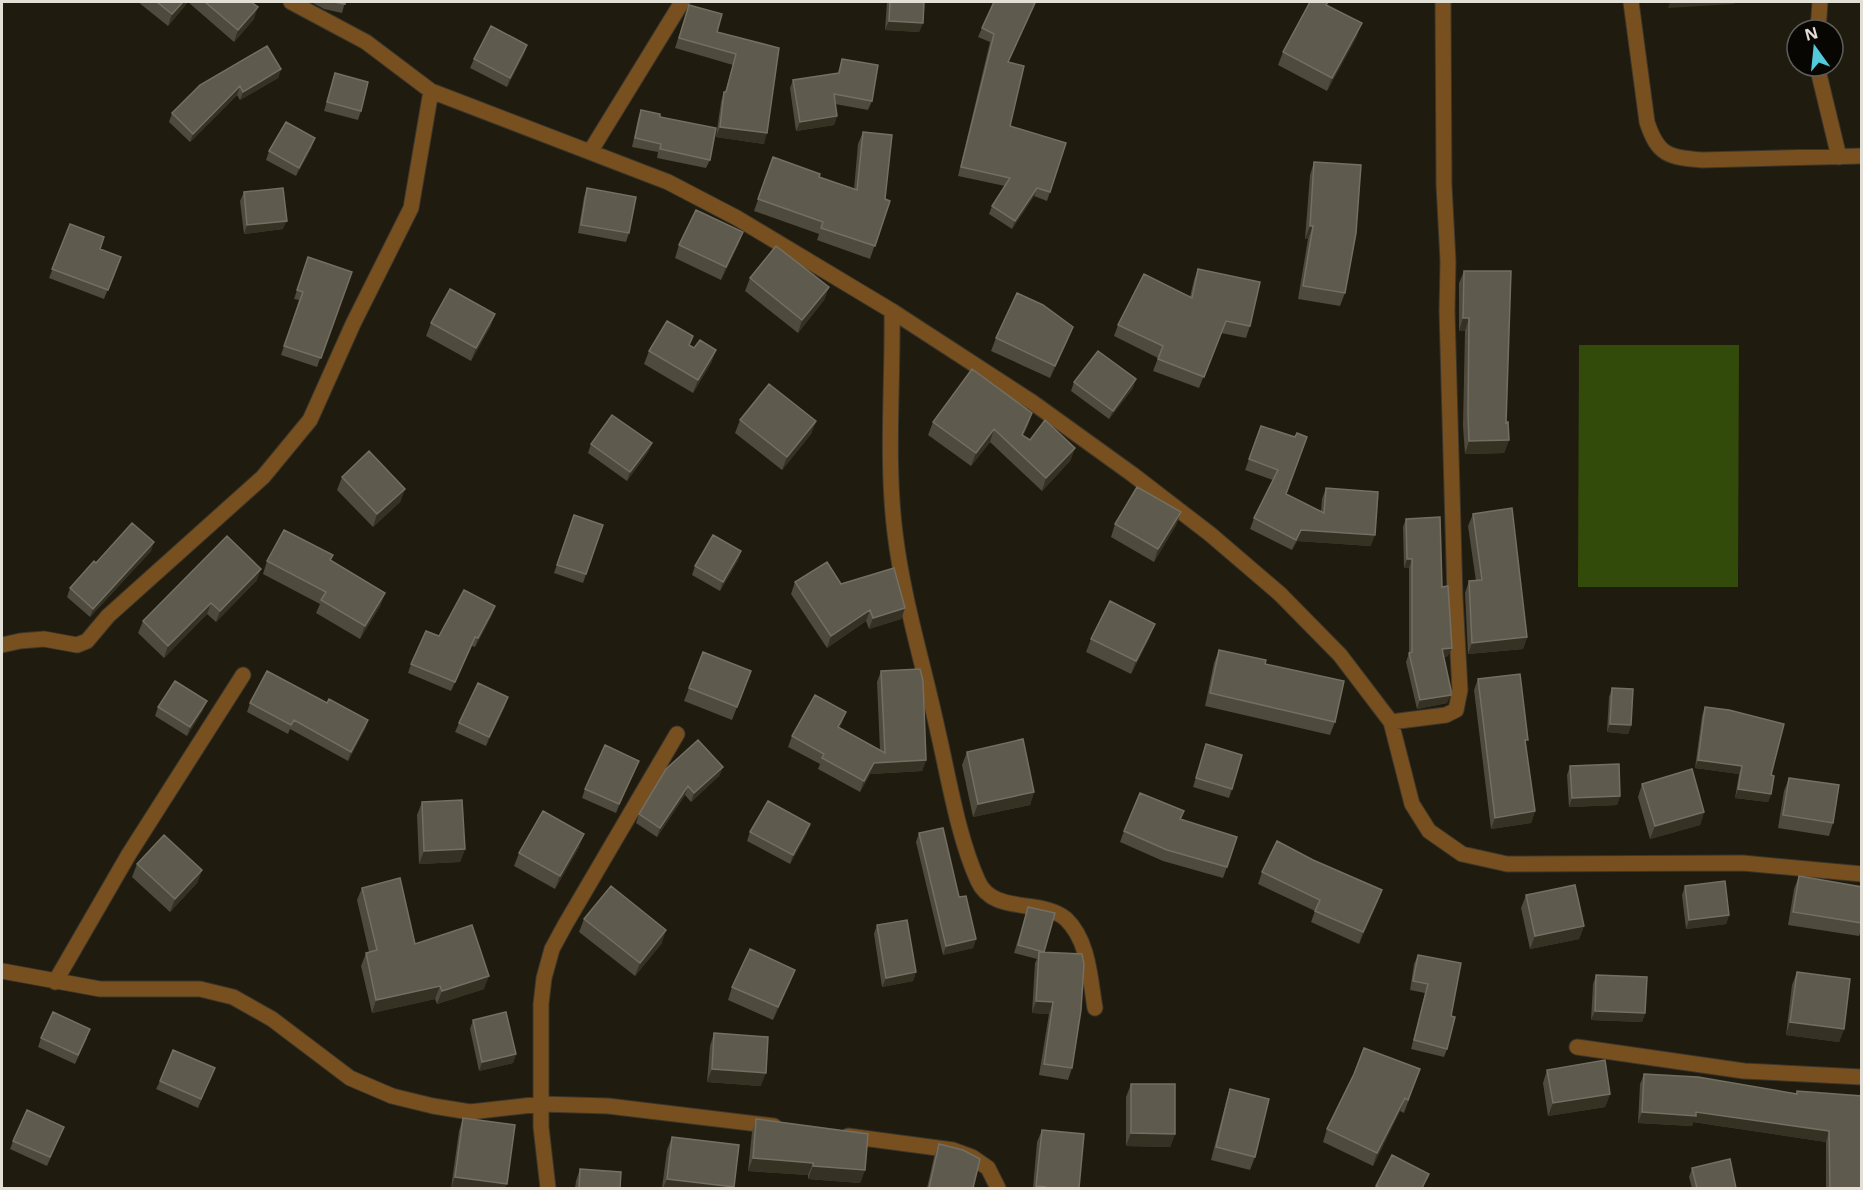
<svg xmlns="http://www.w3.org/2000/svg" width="1863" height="1190" font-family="'Noto Sans',sans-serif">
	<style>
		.green { fill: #334b0a }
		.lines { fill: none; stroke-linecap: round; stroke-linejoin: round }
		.street-casing { stroke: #3b362b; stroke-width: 17 }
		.street { stroke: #785020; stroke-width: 15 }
		.wall { fill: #4e4a3d }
		.shaded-wall { fill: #353123 }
		.building { fill: #5e5a4d; stroke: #736f63; stroke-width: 1.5 }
	</style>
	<rect width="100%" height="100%" fill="#201b0f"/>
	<path class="green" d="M1579,345H1739L1738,587H1578Z"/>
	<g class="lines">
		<defs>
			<path id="street" d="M291,2L366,42L431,91L668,182L737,218L892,311L1032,402L1132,474L1210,534L1280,594L1340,655L1391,722L1412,804L1429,831L1462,854L1507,864L1743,863L1862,874
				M1631,2L1647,122C1658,156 1669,157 1702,160L1862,156
				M1818,30L1820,2
				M1817,66L1839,157
				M590,152L682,2
				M892,311C893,385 886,460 895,533C903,600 924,666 938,732C949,779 958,837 978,881C993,915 1042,898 1066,919C1089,941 1090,979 1095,1008
				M2,645L20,641L44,639L77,645L87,641L108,616L263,477L310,420L353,324L411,208L431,91
				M1391,722L1446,715L1456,710L1460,690L1455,598L1447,311L1448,261L1444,185L1443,2
				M2,971L100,989H200L233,997L272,1019L350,1078L392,1096L433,1106L470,1112L541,1104L608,1106L774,1126
				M55,982L129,854L243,675
				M1577,1047L1744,1071L1862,1077
				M848,1136L953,1150L972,1157L988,1168L998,1188
				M548,1188L541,1127V1004L544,978L552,949L565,925L677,734"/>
		</defs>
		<use href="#street" class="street-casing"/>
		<use href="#street" class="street"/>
	</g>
	<path class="wall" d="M138,2H251L254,19L234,42L188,2L168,26Z
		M311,2H345L342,13L324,9Z
		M887,2H924L923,23L919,32L885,30Z
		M1035,3L1008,62L1010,126L1050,192L1047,201L1034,196L1012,229L989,214L992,206L1005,186L958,176L990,42L978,37L982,28Z
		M689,5L717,32L779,48L764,144L716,137L721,102L724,92H725L733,65L675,48Z
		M1328,6L1357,36L1327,91L1278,65L1283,52Z
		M527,45L524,54L507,87L470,68L474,59Z
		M842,59L872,101L868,110L835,104L837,116L834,125L796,131L790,88L793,80L838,73Z
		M281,69L278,78L240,100L237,95L190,142L169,122L172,113Z
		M335,73L361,111L358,120L324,111Z
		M641,110L660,117L710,160L706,168L657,158L658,152L632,147L638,119Z
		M863,132L885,199L890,201L870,259L817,240L819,234L754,211L773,157L819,177L854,189L858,144Z
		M312,147L296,176L266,160L269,151Z
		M1314,162L1345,293L1340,306L1298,299L1308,239H1305L1310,175Z
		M587,188L629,233L626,242L578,233L584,197Z
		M244,192L283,229L244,234L240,201Z
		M70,224L100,249L121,257L104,299L49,278Z
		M743,232L738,245L721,280L675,258L679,245Z
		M308,257L352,272L317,367L281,355L299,300L294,299Z
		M1198,269L1250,326L1246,338L1221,333L1199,388L1153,371L1158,358L1114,336L1118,325L1190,297L1194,280Z
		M1464,271L1506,423L1509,440L1504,453L1465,454L1463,426L1465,331H1459V283Z
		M750,278L829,287L824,300L798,333L745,291Z
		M495,314L490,327L471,361L426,336L431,323Z
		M996,338L1068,340L1050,378L991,351Z
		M690,345L694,348L716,350L711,363L693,393L644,364L649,351Z
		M1074,382L1133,388L1109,419L1071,391Z
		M1032,413L1023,436L1030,440L1075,448L1070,461L1042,491L990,442L971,466L928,435L933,422Z
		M740,420L816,421L811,434L782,470L735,433Z
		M1261,426L1295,437L1286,494L1321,512L1322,499L1326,488L1371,546L1297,541L1292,550L1250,529L1254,518L1273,480L1245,470Z
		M652,443L648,452L627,481L588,453L591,444Z
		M342,477L405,489L400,502L373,527L337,490Z
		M1181,512L1176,525L1154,562L1111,537L1115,524Z
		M1473,514L1527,637L1523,649L1468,654L1465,593L1469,581H1476L1468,526Z
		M574,515L603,525L583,583L554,573Z
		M1406,519L1442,587L1448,656L1444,657L1447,703L1417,709L1406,662L1409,653V568H1404L1403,527Z
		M151,551L90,617L67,597L70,588L96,563Z
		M741,551L738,560L720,591L692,575L695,566Z
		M333,555L331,560L385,593L380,606L360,639L316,613L320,604L263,574L267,561Z
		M257,580L216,622L207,614L164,658L138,633L143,621Z
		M795,582L841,584L905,608L901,619L869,629L866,621L827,648L791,594Z
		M495,606L492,615L475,647L472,646L451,691L408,673L411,664L439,636Z
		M1150,637L1131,674L1086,652L1091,639Z
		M1219,650L1265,664L1335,722L1330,735L1205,706L1214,663Z
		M751,671L732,720L684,701L689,688Z
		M881,671L926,760L922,771L870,774L860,792L818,769L820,764L788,747L792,736L842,723L839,728L880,750L877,682Z
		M1478,679L1526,747L1535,811L1531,823L1491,829L1474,690Z
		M1612,688L1631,725L1628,734L1607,732L1609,697Z
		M250,703H327L368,720L365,729L348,761L290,729L288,734L247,712Z
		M505,706L486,746L455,732L459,723Z
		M158,707L203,710L187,736L155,716Z
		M1705,707L1771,775V794L1768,802L1735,798L1739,774L1695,768L1702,716Z
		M1206,744L1232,789L1229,798L1193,787Z
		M967,752L1034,792L1030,805L973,817L962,765Z
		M1570,766L1620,796L1617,805L1569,807L1567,775Z
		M723,767L719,776L691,802L685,795L657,837L636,823L639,814Z
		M635,770L616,813L582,798L585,789Z
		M1789,778L1833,823L1829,836L1778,828L1784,791Z
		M1642,784L1704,812L1700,825L1650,839L1638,797Z
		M422,802L465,849L460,862L419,864L417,815Z
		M1184,811L1181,820L1227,867L1223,878L1163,861L1120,842L1124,831Z
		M750,832L807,833L790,864L747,841Z
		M919,833L959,897L976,939L973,948L943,955L916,842Z
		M579,847L555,889L514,866L519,853Z
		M1313,860L1382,890L1359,944L1311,922L1315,911L1258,884L1262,872Z
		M137,864L202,870L197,883L170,912L132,877Z
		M1799,876L1862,887V929L1859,936L1788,925L1794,889Z
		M1685,886L1729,915L1726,924L1686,929L1682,895Z
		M362,888L415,944L484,989L437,1004L435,999L372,1013L361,966L366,953L369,952L357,900Z
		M1526,895L1584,926L1579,939L1530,949L1521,908Z
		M1028,907L1044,952L1072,1068L1068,1080L1039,1075L1049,1014L1032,1013L1035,963L1037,959L1014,953Z
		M584,919L662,943L635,976L579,932Z
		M877,925L916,972L913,981L882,987L874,934Z
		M1418,955L1451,1016L1447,1049L1444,1057L1411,1049L1425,993L1410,990L1414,964Z
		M795,970L790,983L773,1020L728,1000L732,987Z
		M1797,972L1844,1029L1839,1042L1786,1035L1792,985Z
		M1596,975L1645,1013L1642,1022L1591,1020L1593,984Z
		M473,1020L516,1054L513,1063L479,1071L470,1029Z
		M714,1033L761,1086L707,1082L710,1046Z
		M41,1038H87L75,1064L38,1047Z
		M1420,1069L1404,1113L1400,1111L1373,1166L1323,1142L1327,1129Z
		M1547,1070L1610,1094L1605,1107L1548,1116L1543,1083Z
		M1644,1074L1796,1094L1797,1091L1862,1096V1188H1826V1142L1693,1122L1692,1126L1638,1123L1640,1084Z
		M211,1077L198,1108L156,1089L160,1081Z
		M1131,1084L1175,1134L1170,1147L1126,1146V1097Z
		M1230,1089L1255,1157L1250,1170L1211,1160L1226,1102Z
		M463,1118L505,1188H451L459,1131Z
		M756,1119L865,1170L860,1183L808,1179V1175L748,1171L752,1132Z
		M64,1127L47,1166L10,1149L13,1141Z
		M1042,1130L1079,1188H1033L1037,1142Z
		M672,1137L734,1187L733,1188H662L667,1150Z
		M939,1144L973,1188H927L934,1157Z
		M1692,1168L1736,1188H1692L1689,1177Z
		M580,1169L620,1188H575L576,1181Z"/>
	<path class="shaded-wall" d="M183,2H188L168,26L172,14Z
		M1670,2H1735L1734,4L1668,8Z
		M1035,3L1032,11L1004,71L1008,62Z
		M258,7L254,19L234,42L238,30Z
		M889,21L923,23L919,32L885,30Z
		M1362,23L1357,36L1327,91L1332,78Z
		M527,45L524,54L507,87L510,78Z
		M281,69L278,78L240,100L243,92Z
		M240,86L237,95L190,142L193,134Z
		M837,116L834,125L796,131L800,122Z
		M720,127L767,133L764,144L716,137Z
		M315,138L312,147L296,176L299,168Z
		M1037,188L1034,196L1012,229L1015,221Z
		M287,221L283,229L244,234L247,225Z
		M1310,226H1313L1308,239H1305Z
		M743,232L738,245L721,280L726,267Z
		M829,287L824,300L798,333L802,320Z
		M495,314L490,327L471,361L476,348Z
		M1463,318H1469L1465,331H1459Z
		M1073,327L1068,340L1050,378L1055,366Z
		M716,350L711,363L693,393L698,380Z
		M1136,379L1133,388L1109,419L1113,411Z
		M1032,413L1028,426L1017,448L1022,435Z
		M816,421L811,434L782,470L787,457Z
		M994,429L990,442L971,466L976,453Z
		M1509,440L1504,453L1465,454L1469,441Z
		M652,443L648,452L627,481L630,472Z
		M1075,448L1070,461L1042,491L1046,478Z
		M405,489L400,502L373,527L377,514Z
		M1181,512L1176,525L1154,562L1158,549Z
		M1301,530L1375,535L1371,546L1297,541L1292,550Z
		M154,542L151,551L90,617L93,609Z
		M741,551L738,560L720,591L723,582Z
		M1407,559H1412L1409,568H1404Z
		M261,569L257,580L216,622L220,611Z
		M385,593L380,606L360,639L365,626Z
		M211,603L207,614L164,658L168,646Z
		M495,606L492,615L475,647L478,638Z
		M905,608L901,619L869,629L873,618Z
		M870,610L866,621L827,648L831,636Z
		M1155,624L1150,637L1131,674L1136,661Z
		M1527,637L1523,649L1468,654L1472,643Z
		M1452,648L1448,656L1438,658L1442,649Z
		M1451,695L1447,703L1417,709L1420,700Z
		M508,697L505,706L486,746L489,737Z
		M207,701L203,710L187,736L190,727Z
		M846,712L842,723L834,738L838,727Z
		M368,720L365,729L348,761L351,752Z
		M1610,724L1631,725L1628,734L1607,732Z
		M926,760L922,771L870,774L860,792L864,781L874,763Z
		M1698,760L1742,766L1739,774L1695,768Z
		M639,761L635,770L616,813L619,804Z
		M723,767L719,776L691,802L694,793Z
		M688,786L685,795L657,837L660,828Z
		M1738,789L1771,794L1768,802L1735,798Z
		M1034,792L1030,805L973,817L978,804Z
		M1620,796L1617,805L1569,807L1572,798Z
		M1535,811L1531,823L1491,829L1495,818Z
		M1704,812L1700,825L1650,839L1655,826Z
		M810,824L807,833L790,864L793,855Z
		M584,834L579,847L555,889L560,876Z
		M465,849L460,862L419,864L424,851Z
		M202,870L197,883L170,912L175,899Z
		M1382,890L1378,902L1359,944L1363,932Z
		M1729,915L1726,924L1686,929L1689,920Z
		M1584,926L1579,939L1530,949L1535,936Z
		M666,930L662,943L635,976L640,963Z
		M976,939L973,948L943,955L946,946Z
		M795,970L790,983L773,1020L778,1007Z
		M916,972L913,981L882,987L886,978Z
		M489,976L484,989L437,1004L442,991Z
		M440,986L435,999L372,1013L376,1000Z
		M1036,1001L1053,1002L1049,1014L1032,1013Z
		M1595,1011L1645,1013L1642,1022L1591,1020Z
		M1790,1022L1844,1029L1839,1042L1786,1035Z
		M516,1054L513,1063L479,1071L482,1062Z
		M712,1069L766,1073L761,1086L707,1082Z
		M1610,1094L1605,1107L1548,1116L1553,1103Z
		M1405,1098L1400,1111L1373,1166L1377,1153Z
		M1642,1112H1696L1829,1131L1826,1142L1693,1122L1692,1126L1638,1123Z
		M1131,1133L1175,1134L1170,1147L1126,1146Z
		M753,1158L813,1163L808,1175L748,1171Z
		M813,1166L865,1170L860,1183L808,1179Z
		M455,1177L507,1184L505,1188H451Z
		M667,1179L734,1187L733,1188H663Z
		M1036,1186L1046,1187L1045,1188H1035Z"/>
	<path class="building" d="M157,2H183L172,14Z
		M205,2H251L258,7L238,30Z
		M334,2H345V4Z
		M890,2H924L923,23L889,21Z
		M994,2H1032L1035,3L1008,62L1024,66L1010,126L1066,143L1050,192L1037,188L1015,221L992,206L1010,178L961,167L994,34L982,28Z
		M1310,2H1328L1326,5L1362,23L1332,78L1283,52Z
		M689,5L722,14L717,32L779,48L767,133L720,127L724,92H726L736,54L679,38Z
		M491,26L527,45L510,78L474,59Z
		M267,46L281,69L243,92L240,86L193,134L172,113L200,85Z
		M842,59L878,65L872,101L834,94L837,116L800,122L793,80L839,73Z
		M335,73L368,82L361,111L327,102Z
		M641,110L660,114V117L716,128L710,160L660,149L661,144L635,138Z
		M286,122L315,138L299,168L269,151Z
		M863,132L892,135L885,199L890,201L875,246L821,228L823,222L758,199L773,157L820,174L819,177L857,190Z
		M1314,162L1361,165L1356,233L1345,293L1303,286L1313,226H1310Z
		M283,188L287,221L247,225L244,192Z
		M587,188L636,197L629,233L581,225Z
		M696,210L743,232L726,267L679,245Z
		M70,224L104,237L100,249L121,257L108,290L52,269Z
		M776,246L829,287L802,320L750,278Z
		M308,257L352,272L321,358L284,346L303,292L297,290Z
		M1198,269L1260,282L1250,326L1226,321L1204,377L1158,359L1163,346L1118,325L1144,274L1192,298Z
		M1464,271H1511L1506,423L1508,422L1509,440L1469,441L1468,413L1469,318H1463Z
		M450,289L495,314L476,348L431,323Z
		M1017,293L1043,305L1073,327L1055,366L996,338Z
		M667,321L693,336L689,345L694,348L700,340L716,350L698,380L649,351Z
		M1098,351L1136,379L1113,411L1074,382Z
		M972,369L1032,413L1022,435L1030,440L1045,420L1075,448L1046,478L994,429L976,453L933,422Z
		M769,384L816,421L787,457L740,420Z
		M612,415L652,443L630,472L591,444Z
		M1261,426L1295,437L1297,433L1307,437L1286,494L1324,513L1326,488L1378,492L1375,535L1301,530L1296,540L1254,518L1278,470L1249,459Z
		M369,451L405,489L377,514L342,477Z
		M1137,487L1181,512L1158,549L1115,524Z
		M1512,508L1527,637L1472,643L1469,581L1482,580L1473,514Z
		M574,515L603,525L586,574L557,565Z
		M1440,517L1442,587L1448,586L1452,648L1442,649L1451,690V695L1420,700L1409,653L1412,652V559H1407L1406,519Z
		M132,523L154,542L93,609L70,588L94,561L96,563Z
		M284,530L333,555L330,560L385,593L365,626L321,600L326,592L267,561Z
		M713,535L741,551L723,582L695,566Z
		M227,536L261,569L220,611L211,603L168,646L143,621Z
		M827,562L841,584L894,568L905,608L873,618L870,610L831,636L795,582Z
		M464,590L495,606L478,638L475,637L455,682L411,664L426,631L439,636Z
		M1110,601L1155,624L1136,661L1091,639Z
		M1219,650L1266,660L1265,664L1344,681L1335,722L1210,693Z
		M703,652L751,671L737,707L689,688Z
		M920,669L923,681L926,760L874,763L864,781L822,758L824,754L792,736L815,695L846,712L838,727L885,753L881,671Z
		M267,671L327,703L329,699L368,720L351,752L294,720L291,725L250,703Z
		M1520,674L1528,740H1525L1535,811L1495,818L1478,679Z
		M175,681L207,701L190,727L158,707Z
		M478,683L508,697L489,737L459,723Z
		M1612,688L1633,689L1631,725L1610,724Z
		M1705,707L1729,710L1784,724L1771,775L1774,776L1771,794L1738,789L1742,766L1698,760Z
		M1023,739L1034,792L978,804L967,752Z
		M698,740L723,767L694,793L688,786L660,828L639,814L666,769Z
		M1206,744L1242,755L1232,789L1196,778Z
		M605,745L639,761L619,804L585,789Z
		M1619,764L1620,796L1572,798L1570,766Z
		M1692,769L1704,812L1655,826L1642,784Z
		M1789,778L1839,785L1833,823L1783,815Z
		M1140,793L1184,811L1180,819L1237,837L1227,867L1167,850L1124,831Z
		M462,800L465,849L424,851L422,802Z
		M768,801L810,824L793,855L750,832Z
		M543,811L584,834L560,876L519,853Z
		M943,828L959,897L966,896L976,939L946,946L919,833Z
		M164,835L202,870L175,899L137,864Z
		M1277,841L1313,860L1382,890L1363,932L1315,911L1320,900L1262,872Z
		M1799,876L1862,887V923L1793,912Z
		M400,878L415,944L472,925L489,976L442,991L440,986L376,1000L366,953L377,950L362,888Z
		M1725,881L1729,915L1689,920L1685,886Z
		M1575,885L1584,926L1535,936L1526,895Z
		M611,886L666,930L640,963L584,919Z
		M1028,907L1055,913L1044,952L1018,945Z
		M907,920L916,972L886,978L877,925Z
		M750,949L795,970L778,1007L732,987Z
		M1039,952L1082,954L1084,964L1081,1010L1072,1068L1044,1064L1053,1002L1036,1001Z
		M1418,955L1461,963L1451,1016L1455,1017L1447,1049L1414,1040L1428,984L1413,981Z
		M1797,972L1850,979L1844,1029L1790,1022Z
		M1596,975L1647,977L1645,1013L1595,1011Z
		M53,1012L90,1029L78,1055L41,1038Z
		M506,1012L516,1054L482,1062L473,1020Z
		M714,1033L768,1037L766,1073L712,1069Z
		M1364,1048L1420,1069L1408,1100L1405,1098L1377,1153L1327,1129L1354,1074Z
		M173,1050L215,1068L201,1099L160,1081Z
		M1605,1060L1610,1094L1553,1103L1547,1070Z
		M1644,1074L1698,1077L1797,1094V1091L1862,1096V1188H1830L1829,1131L1696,1112V1116L1642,1112Z
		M1131,1084H1175V1134L1131,1133Z
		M1230,1089L1269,1099L1255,1157L1216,1147Z
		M27,1110L64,1127L50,1157L13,1141Z
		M463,1118L515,1125L507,1184L455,1177Z
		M756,1119L868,1134L865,1170L813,1166V1163L753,1158Z
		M1042,1130L1084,1134L1079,1188H1046V1187L1036,1186Z
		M672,1137L739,1145L734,1187L667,1179Z
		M939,1144L963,1150L980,1159L973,1188H929Z
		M1392,1155L1429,1174L1422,1188H1380L1376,1186Z
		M1730,1159L1736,1188H1697L1692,1168Z
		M580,1169L621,1172L620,1188H579Z"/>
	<rect width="1863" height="1190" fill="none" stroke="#e2dfd7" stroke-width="6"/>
	<g transform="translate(1815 48) rotate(345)"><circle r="28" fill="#080603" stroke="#5f5d58" stroke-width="1.5"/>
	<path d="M0-4.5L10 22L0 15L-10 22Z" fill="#53cadc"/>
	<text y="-9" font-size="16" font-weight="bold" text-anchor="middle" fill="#e2dfd7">N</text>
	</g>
</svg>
